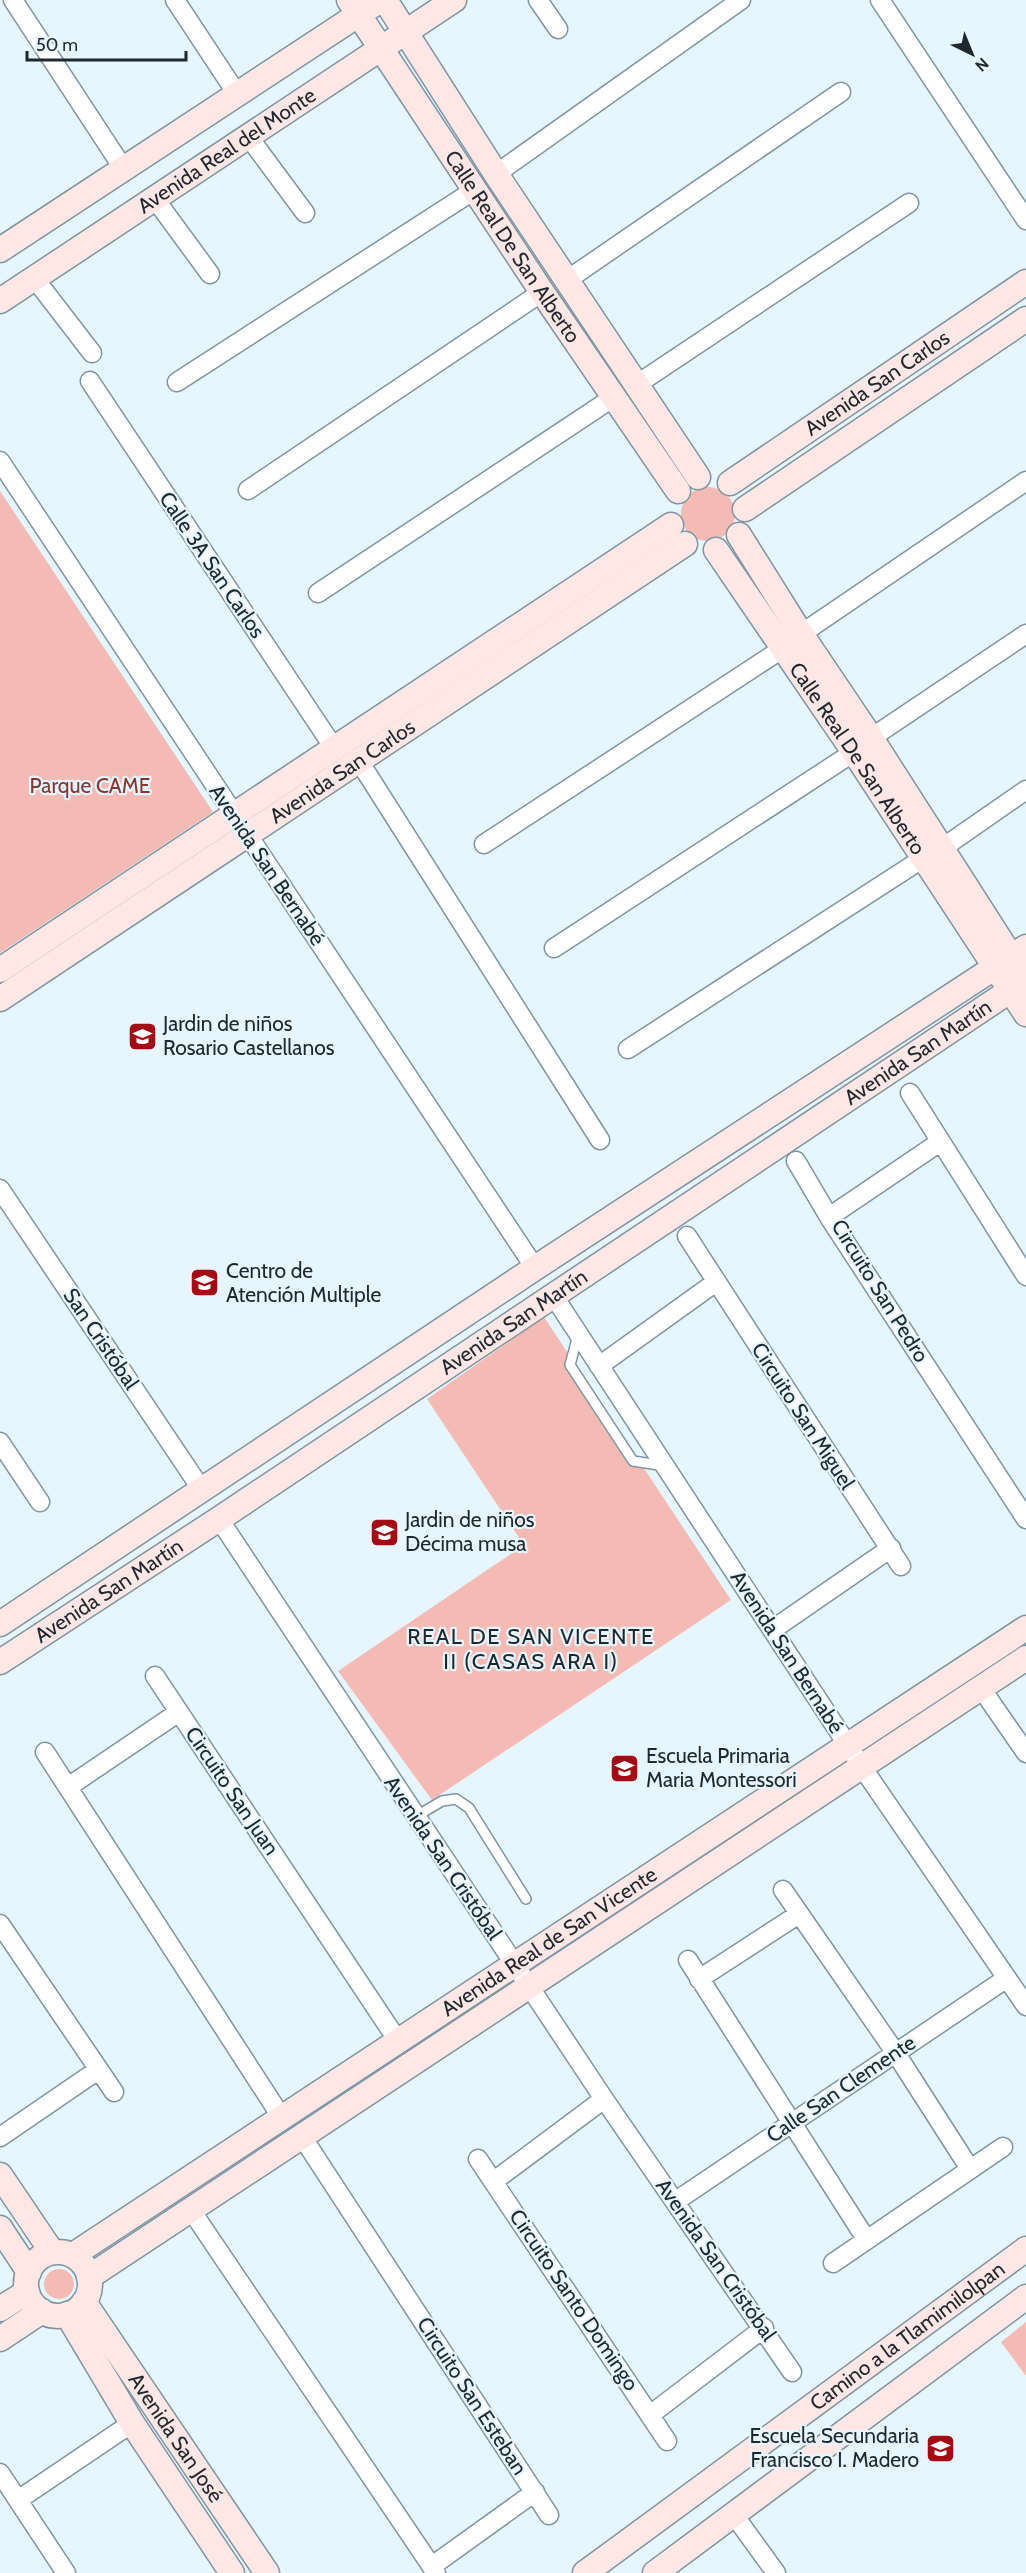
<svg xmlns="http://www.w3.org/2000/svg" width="1026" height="2573" font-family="Cabin,sans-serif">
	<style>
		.green { fill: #f4bbb4 }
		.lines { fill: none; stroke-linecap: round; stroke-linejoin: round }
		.lane-casing { stroke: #7e95a3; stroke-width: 12 }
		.street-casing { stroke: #7e95a3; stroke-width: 21 }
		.secondary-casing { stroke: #7e95a3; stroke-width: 27 }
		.lane { stroke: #fff; stroke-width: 9 }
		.street { stroke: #fff; stroke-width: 18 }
		.secondary { stroke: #fee7e5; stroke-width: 24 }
		.labels { text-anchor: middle; stroke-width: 4.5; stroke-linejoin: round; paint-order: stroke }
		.street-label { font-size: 21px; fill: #1e282e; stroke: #e6f5fe }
		.park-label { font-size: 21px; fill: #833832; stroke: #e6f5fe }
		.poi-label { font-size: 21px; fill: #1e282e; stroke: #e6f5fe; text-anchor: start }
		.neighbourhood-label { font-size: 22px; letter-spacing: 1.5px; fill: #1e282e; stroke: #e6f5fe }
	</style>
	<rect width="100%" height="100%" fill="#e6f5fe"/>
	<path class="green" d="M681 514a27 27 0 1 1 54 0a27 27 0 1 1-54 0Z
		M0,491L213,812L0,953Z
		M544,1317L731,1600L432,1800L338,1671L524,1545L427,1399Z
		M44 2284a15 15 0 1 1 30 0a15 15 0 1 1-30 0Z
		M1026,2322V2376L1001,2342Z"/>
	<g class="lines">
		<defs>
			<path id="lane" d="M578,1335L570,1365L633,1461L665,1466
				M415,1817L442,1801L456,1799L469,1808L526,1899"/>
			<path id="street" d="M13,0L123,168
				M175,0L237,94
				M538,0L558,29
				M880,0L1026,220
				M248,136L305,213
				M496,174L741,0
				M155,199L210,274
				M35,279L92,353
				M567,280L841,92
				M90,381L334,748
				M177,382L476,189
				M636,385L909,203
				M0,461L535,1268
				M248,490L542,292
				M318,593L614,397
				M801,634L1026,481
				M871,738L1026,634
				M359,761L600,1140
				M484,844L782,649
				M941,849L1026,790
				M554,948L854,752
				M628,1049L922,859
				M910,1093L1026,1276
				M796,1161L829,1217L1026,1519
				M0,1189L202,1490
				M829,1217L940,1142
				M687,1236L901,1566
				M553,1295L862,1767L1026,2006
				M599,1366L716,1282
				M0,1442L40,1502
				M219,1519L604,2099L792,2372
				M772,1630L891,1548
				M155,1676L398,2041
				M981,1688L1026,1753
				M45,1752L282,2118
				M68,1787L179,1712
				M783,1890L895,2052L970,2169
				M0,1924L114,2092
				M688,1960L866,2239
				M699,1979L799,1914
				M301,2135L549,2515
				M0,2137L98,2070
				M478,2159L667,2441
				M494,2181L604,2099
				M676,2201L1007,1978
				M191,2210L436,2573
				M833,2263L1003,2147
				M650,2415L764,2328
				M0,2473L66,2573
				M18,2500L132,2423
				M734,2515L776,2573
				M432,2566L535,2492"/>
			<g id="secondary">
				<path id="s1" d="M349,0L542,292L678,491"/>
				<path d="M385,0L496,174L698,477"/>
				<path d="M0,250L373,5"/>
				<path id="s2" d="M0,301L454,0"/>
				<path id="s3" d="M730,483L1026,282"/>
				<path d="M745,509L1026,319"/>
				<path id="s4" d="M716,550L854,752L1026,1014"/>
				<path d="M0,970L671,525"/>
				<path id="s5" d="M0,999L685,544"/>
				<path d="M0,1624L535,1268L1026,947"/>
				<path id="s6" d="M0,1662L219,1519L1026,980L871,738L801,634L739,535"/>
				<path d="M0,2175L52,2252"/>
				<path d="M0,2228L29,2272"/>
				<circle cx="58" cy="2284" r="32"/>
				<path id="s7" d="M73,2255L1026,1628"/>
				<path d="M89,2277L1026,1658"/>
				<path id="s8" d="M84,2302L267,2573"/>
				<path d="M0,2309L27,2292"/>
				<path d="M67,2314L132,2423L232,2573"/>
				<path d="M0,2339L42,2311"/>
				<path id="s9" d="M585,2573L1026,2249"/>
				<path d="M655,2573L1026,2297"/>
			</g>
		</defs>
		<use href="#lane" class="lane-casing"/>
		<use href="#street" class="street-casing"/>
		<use href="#secondary" class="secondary-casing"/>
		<use href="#lane" class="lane"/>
		<use href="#street" class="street"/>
		<use href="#secondary" class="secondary"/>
	</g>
	<defs>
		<symbol id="school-square" viewBox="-11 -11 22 22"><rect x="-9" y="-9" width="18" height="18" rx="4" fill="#a40c15" stroke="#e6f5fe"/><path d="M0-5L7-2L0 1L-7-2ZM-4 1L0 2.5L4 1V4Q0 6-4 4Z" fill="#fff"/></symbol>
	</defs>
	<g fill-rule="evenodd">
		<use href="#school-square" x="126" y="1020" width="33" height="33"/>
		<use href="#school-square" x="188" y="1266" width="33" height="33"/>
		<use href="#school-square" x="368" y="1516" width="33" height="33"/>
		<use href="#school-square" x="608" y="1752" width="33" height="33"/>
		<use href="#school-square" x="924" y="2432" width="33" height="33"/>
	</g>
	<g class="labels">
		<g class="street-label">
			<text dy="7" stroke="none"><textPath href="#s2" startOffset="272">Avenida Real del Monte</textPath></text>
			<text dy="7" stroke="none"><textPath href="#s1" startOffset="296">Calle Real De San Alberto</textPath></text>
			<text dy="7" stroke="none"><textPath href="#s3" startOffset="178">Avenida San Carlos</textPath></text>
			<text transform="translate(212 565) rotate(56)" y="7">Calle 3A San Carlos</text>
			<text dy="7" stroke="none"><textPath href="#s4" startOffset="252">Calle Real De San Alberto</textPath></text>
			<text dy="7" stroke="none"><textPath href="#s5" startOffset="411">Avenida San Carlos</textPath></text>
			<text transform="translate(267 865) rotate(56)" y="7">Avenida San Bernabé</text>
			<text dy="7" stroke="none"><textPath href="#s6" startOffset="1102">Avenida San Martín</textPath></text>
			<text transform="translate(880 1291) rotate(58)" y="7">Circuito San Pedro</text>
			<text dy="7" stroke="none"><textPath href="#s6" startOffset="616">Avenida San Martín</textPath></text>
			<text transform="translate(101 1339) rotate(56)" y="7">San Cristóbal</text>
			<text transform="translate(803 1416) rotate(57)" y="7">Circuito San Miguel</text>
			<text dy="7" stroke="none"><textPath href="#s6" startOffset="130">Avenida San Martín</textPath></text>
			<text transform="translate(787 1652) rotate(57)" y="7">Avenida San Bernabé</text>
			<text transform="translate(232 1791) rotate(56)" y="7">Circuito San Juan</text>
			<text transform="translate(443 1858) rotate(56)" y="7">Avenida San Cristóbal</text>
			<text dy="7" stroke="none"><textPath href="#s7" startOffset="570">Avenida Real de San Vicente</textPath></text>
			<text transform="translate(841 2089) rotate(-34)" y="7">Calle San Clemente</text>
			<text transform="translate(716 2260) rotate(55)" y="7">Avenida San Cristóbal</text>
			<text transform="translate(574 2300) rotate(56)" y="7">Circuito Santo Domingo</text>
			<text dy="7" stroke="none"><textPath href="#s9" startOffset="400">Camino a la Tlamimilolpan</textPath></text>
			<text transform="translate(472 2396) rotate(57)" y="7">Circuito San Esteban</text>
			<text dy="7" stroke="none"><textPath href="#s8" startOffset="164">Avenida San José</textPath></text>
		</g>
		<g class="park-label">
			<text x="90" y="793">Parque CAME</text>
		</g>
		<g class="poi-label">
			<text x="163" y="1031">Jardin de niños<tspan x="163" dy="24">Rosario Castellanos</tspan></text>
			<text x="226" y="1278">Centro de<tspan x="226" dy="24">Atención Multiple</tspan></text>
			<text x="405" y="1527">Jardin de niños<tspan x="405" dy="24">Décima musa</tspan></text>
			<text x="646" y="1763">Escuela Primaria<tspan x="646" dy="24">Maria Montessori</tspan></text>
			<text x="919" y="2443" text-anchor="end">Escuela Secundaria<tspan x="919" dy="24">Francisco I. Madero</tspan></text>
		</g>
		<g class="neighbourhood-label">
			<text x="531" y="1644">REAL DE SAN VICENTE<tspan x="531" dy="25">II (CASAS ARA I)</tspan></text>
		</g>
	</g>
	<g transform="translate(972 54) rotate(137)" stroke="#e6f5fe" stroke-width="4.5" paint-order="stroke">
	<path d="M0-4.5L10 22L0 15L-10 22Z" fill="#1e282e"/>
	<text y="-9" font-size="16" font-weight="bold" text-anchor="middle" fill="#1e282e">N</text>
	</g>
	<path d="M27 51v9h159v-9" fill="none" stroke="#1e282e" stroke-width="3"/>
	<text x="36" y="51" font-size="18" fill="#1e282e" stroke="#e6f5fe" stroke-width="4.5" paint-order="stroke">50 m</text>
</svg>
